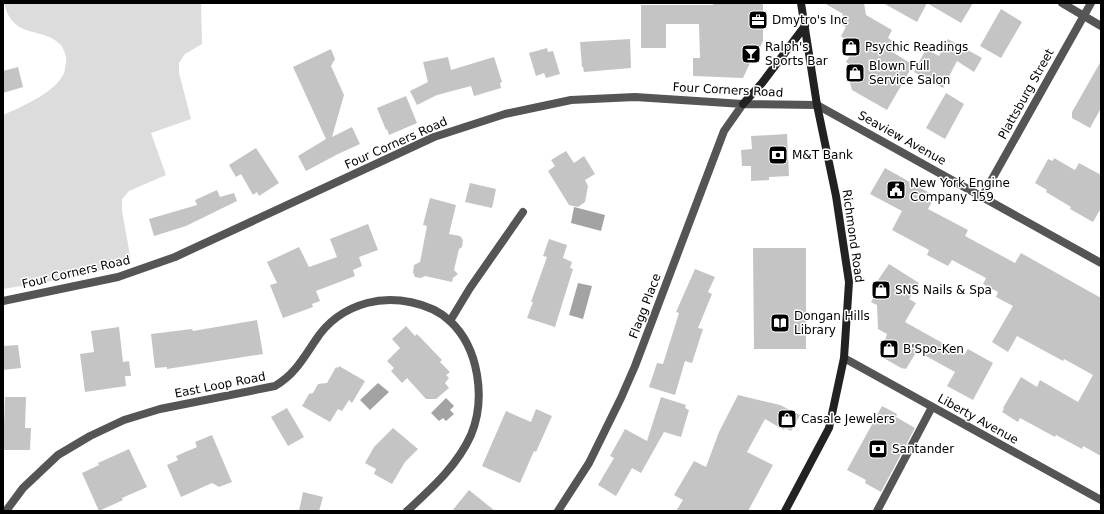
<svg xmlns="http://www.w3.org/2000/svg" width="1104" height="514" font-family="'DejaVu Sans',sans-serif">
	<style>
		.green { fill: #dcdcdc }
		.water { fill: #a3a3a3 }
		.building { fill: #c4c4c4 }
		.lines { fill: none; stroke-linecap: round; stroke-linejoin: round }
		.lane { stroke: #555; stroke-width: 8 }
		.street { stroke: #555; stroke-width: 8 }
		.secondary { stroke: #222; stroke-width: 8 }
		.labels { text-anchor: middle; stroke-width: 3; stroke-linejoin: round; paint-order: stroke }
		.poi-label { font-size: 12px; fill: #000; stroke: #fff; text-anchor: start }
		.street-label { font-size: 12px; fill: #000; stroke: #fff }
	</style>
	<rect width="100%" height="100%" fill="#fff"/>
	<path class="green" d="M4,3H201L202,44L185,54L179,63V73L191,119L151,133L166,175L129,191L122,199V211L131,261L81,276L3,289V115C21,107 54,93 63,75C65,72 65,67 66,63C67,58 64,48 60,44C41,26 13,40 4,3Z"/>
	<path class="water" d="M574,207L605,215L601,231L571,223Z
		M578,283L592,286L583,319L569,315Z
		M378,383L389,392L370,410L360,400Z
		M446,398L454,406L450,410L454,414L446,421L443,418L439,421L431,413Z"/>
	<path class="building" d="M713,3H763V41L753,61H751L743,78L693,76V58H700L699,24H666V48H641V5H713Z
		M824,3H864L866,15L892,30L888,38L896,43L891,51L913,65L887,110L852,90L848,76L853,67L846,62L851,54L843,49L848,41L841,36L846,27L839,23L843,14Z
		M883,3H973L961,23L927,3L917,22Z
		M1001,9L1022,22L1001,58L980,46Z
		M630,39L631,68L584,72L583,67H582L580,42Z
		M948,39L982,58L974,72L957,61L943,88L914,72L926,49L939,56Z
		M547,48L548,52L553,51L560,74L546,78L544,73L536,76L529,53Z
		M331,49L335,59L331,66L344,95L332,137L352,127L360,144L338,154L306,171L298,156L326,139L293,67Z
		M448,57L451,70L494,57L502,82L500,83L501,88L474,96L471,86L437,95L417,105L410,91L428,82L423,62Z
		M1101,61V108L1090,128L1072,118V112Z
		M18,67L23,87L3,93V71Z
		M946,93L964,104L945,139L926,128Z
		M406,96L417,123L389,135L387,129L386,130L377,108Z
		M787,134L789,176L769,177V180L751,181V166H742L741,150L752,149L751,136Z
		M256,148L279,183L259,196L257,192L253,195L241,174L236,177L229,165Z
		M566,151L574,163L584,156L595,174L585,180L588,186L585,202L578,207L569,205L548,171L555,166L551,160Z
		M1054,158L1075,170L1079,163L1101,175V208L1093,222L1070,209L1071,207L1046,192L1047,190L1035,183L1048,159L1053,161Z
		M885,168L935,196L928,209L968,230L965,236L1015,263L1021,253L1101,298V456L1083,446L1082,449L1056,435L1055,437L1020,418L1018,422L1002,412L1004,409L1003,408L1021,377L1037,387L1040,380L1078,402L1093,375L1064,359L1063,361L1017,336L1008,352L992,342L1013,306L996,297L998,292L983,284L986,278L952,260L948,266L927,255L929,250L892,230L902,211L870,194Z
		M470,183L496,189L492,208L465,202Z
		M217,190L220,197L234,193L237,201L186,226L154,236L149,219L197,205L195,200Z
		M430,198L456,205L449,234L460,236L463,240L462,247L459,249L454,270L458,274L453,278L452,282L425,276L421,278L415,277L413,272L414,265L420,262L427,226L423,225Z
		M368,224L378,250L359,257L362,266L353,270L355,276L316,291L320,301L312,304L313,307L283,318L270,285L277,283L267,262L299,247L309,267L337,257L330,239Z
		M549,239L567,245L563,258L572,262L570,268L573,269L555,327L527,318L533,302H531L547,257L543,256Z
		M753,248H806V349H754Z
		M889,264L919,283L909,299L916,303L905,322L964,355L968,349L993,363L973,400L947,386L955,372L917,351L906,369L903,368V369L880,356L887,334L878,329L877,305L871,302L877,292L876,283Z
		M695,269L715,277L708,292L712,294L698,328L703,329L692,363L685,361L675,395L649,387L657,363L663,364L679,313L676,312Z
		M257,320L263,354L167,369V367L155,368L151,334L192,329L193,331Z
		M406,326L415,336L417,334L442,360L440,362L450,372L446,375L449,378L445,383L449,388L436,399H426L407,378L402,383L391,371L394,368L387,361L400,348L392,339Z
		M119,327L123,362L129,361L131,376H125L126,386L85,392L80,354L94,352L91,331Z
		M18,345L21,368L3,370V346Z
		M339,366L365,381L352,403L349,400L342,411L338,409L330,422L302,406L309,394L313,393L318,384L327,383L336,367L338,368Z
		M738,395L780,405L800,415L791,431L785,428L784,430L765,419L747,452L773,465L748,511H676L683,500L674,495L694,461L706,467L719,432Z
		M5,397H26L25,428H31L30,450H3Z
		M661,397L686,405L685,408L689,410L681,437L664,432L641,473L632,468L616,496L598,485L614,458L610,456L625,429L647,441Z
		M882,406L897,414L896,417L915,428L881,492L865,483L866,480L847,470Z
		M287,408L304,437L288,446L271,417Z
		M536,409L552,416L536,452L534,451L520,483L482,466L506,411L531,422Z
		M393,428L418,449L405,462L392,484L374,474L376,469L365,463L374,447Z
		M212,435L232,482L219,487L212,483L181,497L167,465L178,460L176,456L197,447L195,442Z
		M129,449L147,487L122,498L123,500L99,511L82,473L99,465L98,463Z
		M469,490L495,511H452Z
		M303,492L323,497L319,511H299Z"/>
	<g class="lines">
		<path class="lane" d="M450,321L470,288L523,212
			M877,511L932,407"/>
		<path class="street" d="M1062,3L1101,26
			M982,197L1091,3
			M3,301L118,277L175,257L434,137L505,114L571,100L635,97L743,104L817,105L1101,263
			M844,358L1101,500
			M6,511L23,488L58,455L90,436L124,420L160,409L275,386C294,375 303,359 315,341C327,322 345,309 367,303C394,296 430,302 450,321C479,348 486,399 471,435C457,466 432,488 407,511
			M558,511L589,463L621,398L635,366L724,131L743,104"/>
		<path class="secondary" d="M743,104L762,83L805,26
			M785,511L829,428L844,358L849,282L836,196L817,105L801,3"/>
	</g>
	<defs>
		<symbol id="office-square" viewBox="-11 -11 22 22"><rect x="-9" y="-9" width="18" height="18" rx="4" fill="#000" stroke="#fff"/><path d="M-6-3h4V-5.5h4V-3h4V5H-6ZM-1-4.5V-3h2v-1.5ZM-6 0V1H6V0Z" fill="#fff"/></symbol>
		<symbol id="shop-square" viewBox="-11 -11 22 22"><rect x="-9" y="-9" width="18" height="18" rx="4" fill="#000" stroke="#fff"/><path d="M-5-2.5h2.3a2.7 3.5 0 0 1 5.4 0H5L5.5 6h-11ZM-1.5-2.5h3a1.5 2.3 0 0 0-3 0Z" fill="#fff"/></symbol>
		<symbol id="bar-square" viewBox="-11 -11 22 22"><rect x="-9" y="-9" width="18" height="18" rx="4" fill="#000" stroke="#fff"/><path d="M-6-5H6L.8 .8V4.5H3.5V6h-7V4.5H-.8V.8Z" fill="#fff"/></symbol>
		<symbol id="bank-square" viewBox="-11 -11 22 22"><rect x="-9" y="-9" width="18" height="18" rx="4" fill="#000" stroke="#fff"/><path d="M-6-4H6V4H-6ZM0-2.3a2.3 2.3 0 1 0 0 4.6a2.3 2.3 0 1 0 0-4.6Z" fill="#fff"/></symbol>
		<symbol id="civic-square" viewBox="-11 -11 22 22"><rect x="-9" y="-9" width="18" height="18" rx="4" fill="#000" stroke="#fff"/><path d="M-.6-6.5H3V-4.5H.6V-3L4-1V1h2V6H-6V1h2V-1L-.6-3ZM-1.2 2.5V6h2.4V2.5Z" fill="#fff"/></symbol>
		<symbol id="library-square" viewBox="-11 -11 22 22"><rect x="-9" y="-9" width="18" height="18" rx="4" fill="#000" stroke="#fff"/><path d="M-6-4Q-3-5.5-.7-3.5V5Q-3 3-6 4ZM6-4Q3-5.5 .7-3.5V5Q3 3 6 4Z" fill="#fff"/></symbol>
	</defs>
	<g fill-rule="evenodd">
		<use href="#office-square" x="747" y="9" width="22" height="22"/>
		<use href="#shop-square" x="840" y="36" width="22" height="22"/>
		<use href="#bar-square" x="740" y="43" width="22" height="22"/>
		<use href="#shop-square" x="844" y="62" width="22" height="22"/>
		<use href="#bank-square" x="767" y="144" width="22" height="22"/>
		<use href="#civic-square" x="885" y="179" width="22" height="22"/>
		<use href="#shop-square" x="870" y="279" width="22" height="22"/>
		<use href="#library-square" x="769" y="312" width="22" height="22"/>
		<use href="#shop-square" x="878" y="338" width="22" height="22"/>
		<use href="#shop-square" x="776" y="408" width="22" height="22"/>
		<use href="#bank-square" x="867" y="438" width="22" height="22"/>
	</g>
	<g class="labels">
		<g class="poi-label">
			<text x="772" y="24">Dmytro's Inc</text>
			<text x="765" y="51">Ralph's<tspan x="765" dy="14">Sports Bar</tspan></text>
			<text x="865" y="51">Psychic Readings</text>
			<text x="869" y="70">Blown Full<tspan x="869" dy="14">Service Salon</tspan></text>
			<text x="792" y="159">M&amp;T Bank</text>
			<text x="910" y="187">New York Engine<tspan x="910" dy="14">Company 159</tspan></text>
			<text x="895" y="294">SNS Nails &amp; Spa</text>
			<text x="794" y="320">Dongan Hills<tspan x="794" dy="14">Library</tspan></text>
			<text x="903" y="353">B'Spo-Ken</text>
			<text x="801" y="423">Casale Jewelers</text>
			<text x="892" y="453">Santander</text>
		</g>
		<g class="street-label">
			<text transform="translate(728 90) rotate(3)" y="4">Four Corners Road</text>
			<text transform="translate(1026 94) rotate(-61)" y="4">Plattsburg Street</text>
			<text transform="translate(902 138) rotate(29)" y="4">Seaview Avenue</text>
			<text transform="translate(396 143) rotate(-24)" y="4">Four Corners Road</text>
			<text transform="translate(853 236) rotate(82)" y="4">Richmond Road</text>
			<text transform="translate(76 272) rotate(-13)" y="4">Four Corners Road</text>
			<text transform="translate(645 306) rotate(-69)" y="4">Flagg Place</text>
			<text transform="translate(220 385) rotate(-11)" y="4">East Loop Road</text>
			<text transform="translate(978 419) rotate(29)" y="4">Liberty Avenue</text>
		</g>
	</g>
	<rect width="1104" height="514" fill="none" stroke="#000000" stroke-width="8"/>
</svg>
